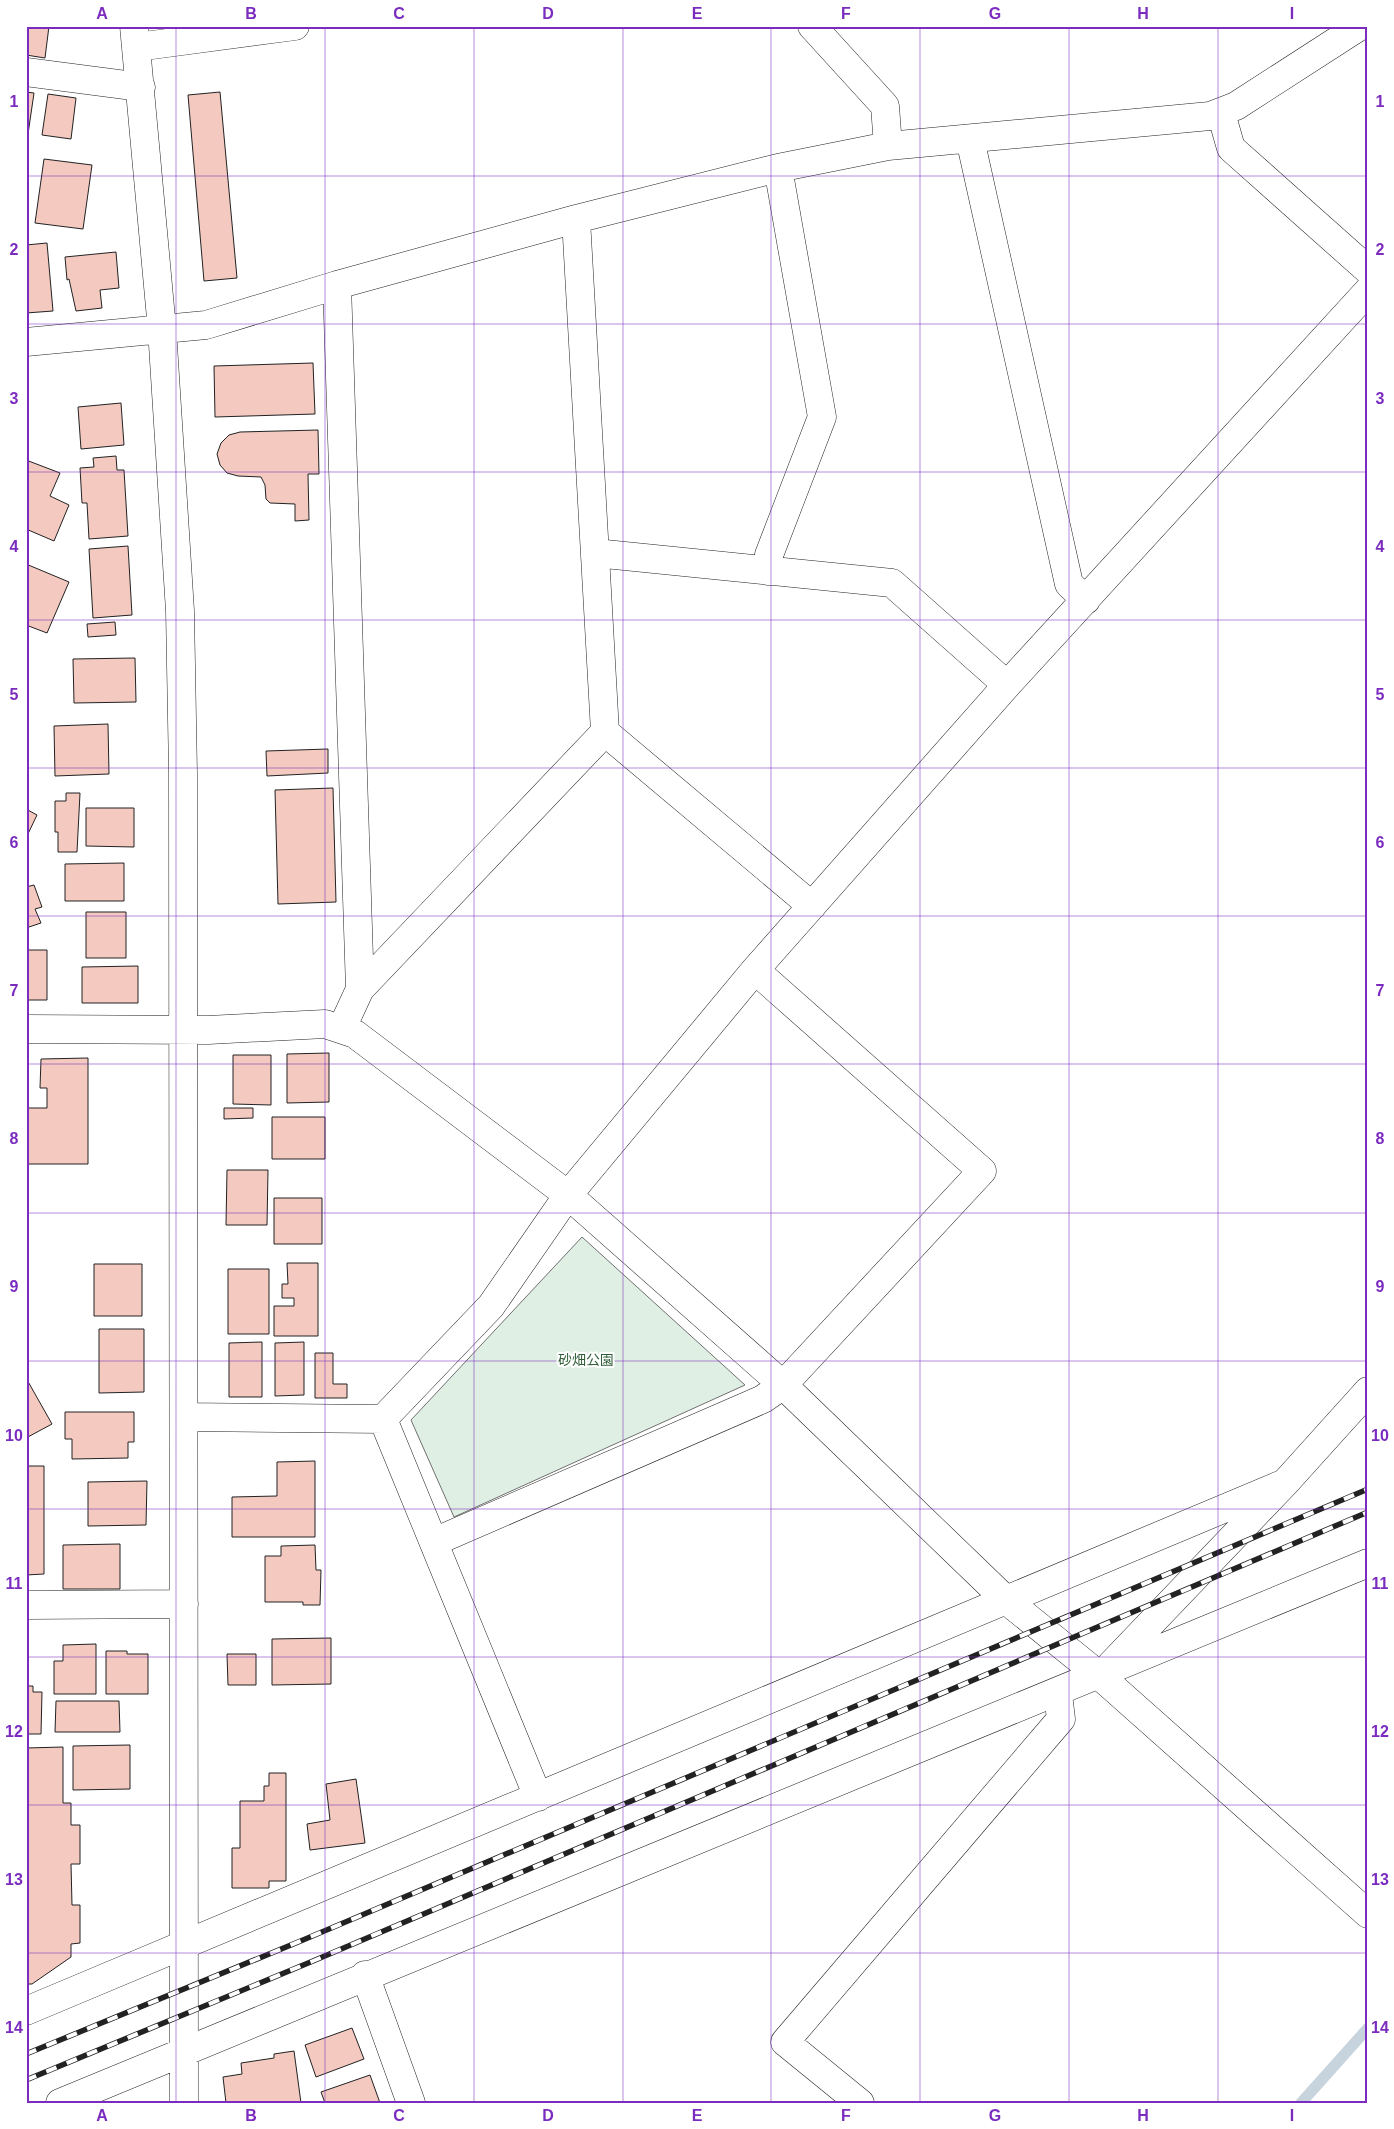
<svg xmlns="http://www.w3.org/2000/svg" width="1394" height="2129" font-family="Arial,'Noto Sans JP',sans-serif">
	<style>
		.green { fill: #e0efe3; stroke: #6f6f6f }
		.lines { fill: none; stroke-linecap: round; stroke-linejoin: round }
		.stream { stroke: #c7d3dd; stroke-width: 11 }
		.building { fill: #f3c9c0; stroke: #222 }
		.minor-casing { stroke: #222; stroke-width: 29 }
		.minor { stroke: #fff; stroke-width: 28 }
		.rail-casing { stroke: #222; stroke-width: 5.5 }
		.rail { stroke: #fff; stroke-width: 4; stroke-dasharray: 11; stroke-linecap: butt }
		.grid { fill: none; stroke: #7b2cbf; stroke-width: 1; stroke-opacity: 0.55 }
		.labels { text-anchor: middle; stroke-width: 4; stroke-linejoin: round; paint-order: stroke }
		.park-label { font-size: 14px; fill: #2f5e38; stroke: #fff }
		.neatline { fill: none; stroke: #7b2cbf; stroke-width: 2 }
		.grid-label { font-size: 16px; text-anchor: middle; font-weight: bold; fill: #7b2cbf }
	</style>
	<rect width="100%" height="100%" fill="#fff"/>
	<path class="green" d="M582,1237L745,1385L454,1517L411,1420Z"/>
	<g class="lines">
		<path class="stream" d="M1301,2103L1368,2028"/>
	</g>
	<path class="building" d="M26,26H49L45,58L26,55Z
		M26,92L34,93L28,134L26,133Z
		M220,92L237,278L204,281L188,95Z
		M48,94L76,98L71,139L42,135Z
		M44,159L92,165L83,229L35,223Z
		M47,243L53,311L26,313V245Z
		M116,252L119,288L100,290L102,308L76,311L69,279L67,280L65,257Z
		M313,363L315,414L215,417L214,366Z
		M121,403L124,445L81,449L78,407Z
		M318,430L319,474H308L309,520L295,521V504L270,503L266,499L265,485L261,477L238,476L227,473L220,465L217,454L221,443L229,435L240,432Z
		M116,456L117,470H124L128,536L89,539L87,503H82L80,468L94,467L93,458Z
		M26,460L60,473L50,496L69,505L54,541L26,529Z
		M128,546L132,615L93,618L89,549Z
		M26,564L69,582L47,633L26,625Z
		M115,622L116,635L88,637L87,624Z
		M135,658L136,702L74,703L73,659Z
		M108,724L109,774L55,776L54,726Z
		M328,749V773L267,776L266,751Z
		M333,788L336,902L278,904L275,790Z
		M66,793H80L77,852H58V832H55V801H66Z
		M86,808H134V847L86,846Z
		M26,809L37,815L26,838Z
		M124,863V901H65V864Z
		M34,885L42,907L35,909L41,923L26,928V887Z
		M86,912H126V958H86Z
		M26,950H47V1000H26Z
		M138,966V1003H82V967Z
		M329,1053V1102L287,1103V1054Z
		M233,1055H271V1105L233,1104Z
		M88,1058V1164H26V1108H47V1088H40L41,1059Z
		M224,1108H253V1118L224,1119Z
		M272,1117H325V1159H272Z
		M227,1170H268L267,1225H226Z
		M274,1198H322V1244H274Z
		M287,1263H318V1336H274V1306H294V1298H282V1284H288Z
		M94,1264H142V1316H94Z
		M228,1269H269V1334H228Z
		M99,1329H144V1392L99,1393Z
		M262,1342V1397H229V1343Z
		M304,1342V1395L275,1396V1343Z
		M315,1353H333V1384H347V1398H315Z
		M26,1378L52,1424L26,1438Z
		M65,1412H134V1442H128V1458L72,1459V1439H65Z
		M315,1461V1537H232V1497L277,1496V1462Z
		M26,1466H44V1574L26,1575Z
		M147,1481L146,1525L88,1526V1482Z
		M120,1544V1589H63V1545Z
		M315,1545L316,1570H321L320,1605H303V1602H265V1556H281V1546Z
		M331,1638V1684L272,1685V1639Z
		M96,1644V1694H54V1661H63V1645Z
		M106,1651H127V1654H148V1694H106Z
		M227,1654H256V1685H228Z
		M26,1686H33V1692H42L41,1734H26Z
		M56,1701H119L120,1732H55Z
		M130,1745V1789L73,1790V1746Z
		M63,1747V1803H71V1825H80V1864H71L72,1905H80V1943L71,1944V1957L32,1984H26V1748Z
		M269,1773H286V1881H269V1888H232V1848H240V1801H264V1786H269Z
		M356,1779L365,1843L310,1850L307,1824L330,1820L326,1784Z
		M352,2028L364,2059L316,2077L305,2045Z
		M294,2051L301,2103H226L223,2077L242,2074L241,2063L274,2058V2054Z
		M370,2075L380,2103H325L321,2092Z"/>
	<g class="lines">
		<defs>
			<path id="minor" d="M134,26L162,329L180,611L183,773L184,2103
				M812,26L885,106L888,146
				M137,47L295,26
				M26,72L141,87
				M1221,113L1231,148L1368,270
				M970,139L1069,584L1086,600
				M337,285L360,989
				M26,342L206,325L337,285L576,219L778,168L888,146L1210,116L1236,106L1360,26
				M595,553L892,583L1007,685
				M768,571L769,555L822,417L778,168
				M605,732L812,906
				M342,1028L360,989L605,732L576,219
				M26,1029L208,1030L325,1024L355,1034L568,1195L783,1385L1006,1600L1100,1676L1368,1914
				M184,1417L383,1419L491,1306L568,1195L755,970L1007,685L1368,291
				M383,1419L538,1797
				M434,1542L763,1399L783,1385L982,1171L755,970
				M26,1605L184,1604
				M1108,1668L1285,1483L1368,1391
				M365,1975L411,2103
				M26,2011L1285,1483
				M60,2103C495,1920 933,1747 1368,1563
				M860,2103L785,2042L1061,1719L1058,1694"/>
		</defs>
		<use href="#minor" class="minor-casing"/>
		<use href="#minor" class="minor"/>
		<defs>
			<path id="rail" d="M26,2054L303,1940L1368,1489
				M26,2080L313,1961L1368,1512"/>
		</defs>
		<use href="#rail" class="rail-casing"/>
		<use href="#rail" class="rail"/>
	</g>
	<path class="grid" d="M176,26V2103M325,26V2103M474,26V2103M623,26V2103M771,26V2103M920,26V2103M1069,26V2103M1218,26V2103M26,176H1368M26,324H1368M26,472H1368M26,620H1368M26,768H1368M26,916H1368M26,1064H1368M26,1213H1368M26,1361H1368M26,1509H1368M26,1657H1368M26,1805H1368M26,1953H1368"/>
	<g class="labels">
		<g class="park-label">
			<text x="586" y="1365">砂畑公園</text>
		</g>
	</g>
	<rect width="1394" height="2129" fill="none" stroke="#ffffff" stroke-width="55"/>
	<rect x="28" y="28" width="1338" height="2074" class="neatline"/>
	<g class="grid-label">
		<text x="102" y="19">A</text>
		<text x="251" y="19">B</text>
		<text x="399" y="19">C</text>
		<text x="548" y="19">D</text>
		<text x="697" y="19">E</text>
		<text x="846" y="19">F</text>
		<text x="995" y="19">G</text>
		<text x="1143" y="19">H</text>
		<text x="1292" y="19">I</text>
		<text x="14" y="107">1</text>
		<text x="1380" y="107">1</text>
		<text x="14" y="255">2</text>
		<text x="1380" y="255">2</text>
		<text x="14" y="404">3</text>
		<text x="1380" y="404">3</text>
		<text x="14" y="552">4</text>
		<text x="1380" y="552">4</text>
		<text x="14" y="700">5</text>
		<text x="1380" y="700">5</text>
		<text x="14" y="848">6</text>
		<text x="1380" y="848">6</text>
		<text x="14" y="996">7</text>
		<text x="1380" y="996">7</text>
		<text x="14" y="1144">8</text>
		<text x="1380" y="1144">8</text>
		<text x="14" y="1292">9</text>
		<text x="1380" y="1292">9</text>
		<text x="14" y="1441">10</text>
		<text x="1380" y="1441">10</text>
		<text x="14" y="1589">11</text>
		<text x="1380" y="1589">11</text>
		<text x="14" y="1737">12</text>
		<text x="1380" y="1737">12</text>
		<text x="14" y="1885">13</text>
		<text x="1380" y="1885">13</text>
		<text x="14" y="2033">14</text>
		<text x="1380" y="2033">14</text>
		<text x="102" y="2121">A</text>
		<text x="251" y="2121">B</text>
		<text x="399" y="2121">C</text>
		<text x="548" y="2121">D</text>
		<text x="697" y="2121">E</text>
		<text x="846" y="2121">F</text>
		<text x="995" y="2121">G</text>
		<text x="1143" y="2121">H</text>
		<text x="1292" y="2121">I</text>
	</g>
</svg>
